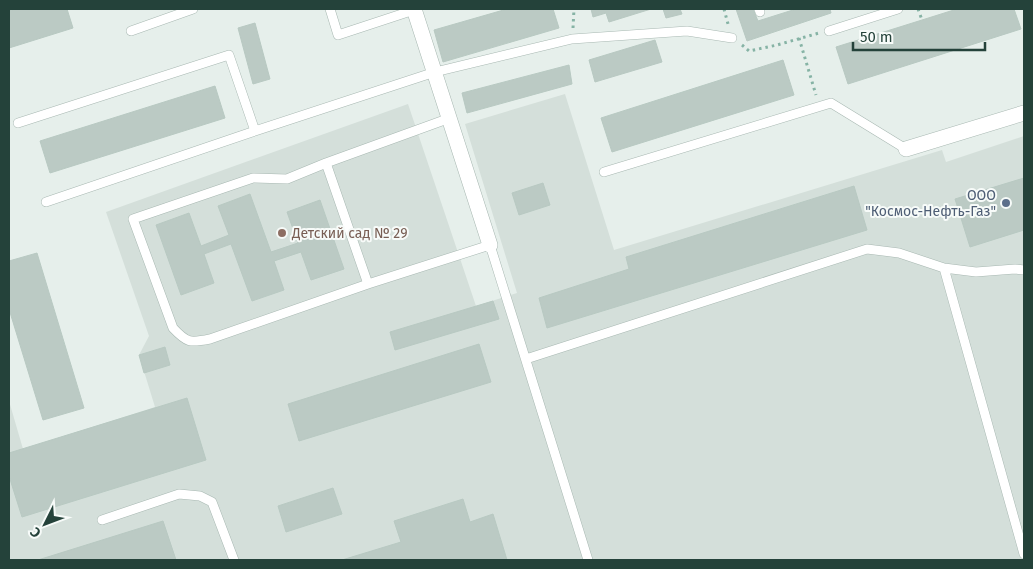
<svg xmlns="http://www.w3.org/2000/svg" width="1033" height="569" font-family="'Fira Sans',sans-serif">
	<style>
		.built { fill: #d4dfda }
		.building { fill: #bbcac4; stroke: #b8c9c2 }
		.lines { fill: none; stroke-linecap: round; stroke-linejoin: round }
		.service-casing { stroke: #a8b8b2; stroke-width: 10 }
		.minor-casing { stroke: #a8b8b2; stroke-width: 16 }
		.path { stroke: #86b3a5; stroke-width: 3; stroke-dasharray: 2.5 4; stroke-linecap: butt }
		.service { stroke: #fff; stroke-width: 9 }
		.minor { stroke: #fff; stroke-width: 15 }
		.service-dot { fill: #5c6f8a; stroke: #f7fbf9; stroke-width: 2 }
		.education-dot { fill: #8d6e63; stroke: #f7fbf9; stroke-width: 2 }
		.labels { text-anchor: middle; stroke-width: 4; stroke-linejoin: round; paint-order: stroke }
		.service-label { font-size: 14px; fill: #4e5e75; stroke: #f7fbf9; text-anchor: end }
		.education-label { font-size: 14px; fill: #785e54; stroke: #f7fbf9; text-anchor: start }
	</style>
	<rect width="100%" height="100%" fill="#e6efeb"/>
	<path class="built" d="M565,94L614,250L942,150L946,162L1024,136V560H9V401L23,449L155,407L139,355L149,336L106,212L408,104L476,306L517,293L465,124Z"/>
	<path class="building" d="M15,9H67L73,28L9,48V11Z
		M507,9H553L559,28L443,62L434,30Z
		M591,9H651L609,22L606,13L593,17Z
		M663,9H680L682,14L666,18Z
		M736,9H753L758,21L796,9H830L831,13L747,41Z
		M957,9H1014L1021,29L848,84L836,47Z
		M255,23L270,79L253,84L238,28Z
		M655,40L662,62L595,82L589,60Z
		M783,60L794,95L612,152L601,118Z
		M569,65L572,84L467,113L462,93Z
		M215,86L225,118L50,173L40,141Z
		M1024,178V230L970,247L955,199Z
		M543,183L550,205L519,215L512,193Z
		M854,186L867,230L547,328L539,298L629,269L626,257Z
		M250,194L271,252L298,243L287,212L320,200L344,269L311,280L301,252L274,261L284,290L252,301L231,244L204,254L214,283L181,295L156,225L189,213L201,246L229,235L218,206Z
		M37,253L84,408L43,420L9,309V261Z
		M493,301L499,319L395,350L390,332Z
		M479,344L491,382L299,441L288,404Z
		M165,347L170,365L144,373L139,355Z
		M187,398L206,460L22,517L9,476V453Z
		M333,488L342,514L286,532L278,506Z
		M463,499L470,522L493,514L507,560H342L401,542L394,521Z
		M163,521L176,560H38Z"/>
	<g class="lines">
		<defs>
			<path id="service" d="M330,9L338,35L414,10
				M759,9L760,12
				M131,31L193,9
				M829,31L898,9
				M450,118L326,163L287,179L253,178L133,219L173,328C187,343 190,343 210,339L368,284L490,245L588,560
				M18,123L229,55L255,131
				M326,163L368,284
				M604,172L831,103L906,149
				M46,202L255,131L435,72L572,39L687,31L732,38
				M944,268L1024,554
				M526,359L867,249L899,253L944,268L976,272L1015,269L1024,270
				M102,520L179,494L200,496L212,502L234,560"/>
			<path id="minor" d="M414,9L490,245
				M906,149L1024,113"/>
		</defs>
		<use href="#service" class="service-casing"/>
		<use href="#minor" class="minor-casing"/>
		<path class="path" d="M724,9L728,24
			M918,9L922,20
			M573,28L574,9
			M799,38L816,95
			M742,45L749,51L777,45L819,33"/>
		<use href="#service" class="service"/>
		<use href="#minor" class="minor"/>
	</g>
	<circle class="service-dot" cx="1006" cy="203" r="5"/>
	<circle class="education-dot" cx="282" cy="233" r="5"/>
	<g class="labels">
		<g class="service-label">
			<text x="996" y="200">ООО<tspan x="996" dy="16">"Космос-Нефть-Газ"</tspan></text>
		</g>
		<g class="education-label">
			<text x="292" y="238">Детский сад № 29</text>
		</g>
	</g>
	<rect width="1033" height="569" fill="none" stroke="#24423a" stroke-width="20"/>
	<g transform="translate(45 524) rotate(228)" stroke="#f7fbf9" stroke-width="4" paint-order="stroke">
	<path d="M0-4L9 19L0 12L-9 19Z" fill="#24423a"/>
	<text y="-8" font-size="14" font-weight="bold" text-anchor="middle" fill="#24423a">С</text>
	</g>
	<path d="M853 42v8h132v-8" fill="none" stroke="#24423a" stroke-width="2.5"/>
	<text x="860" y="42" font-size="15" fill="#24423a" stroke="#f7fbf9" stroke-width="4" paint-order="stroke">50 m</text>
</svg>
